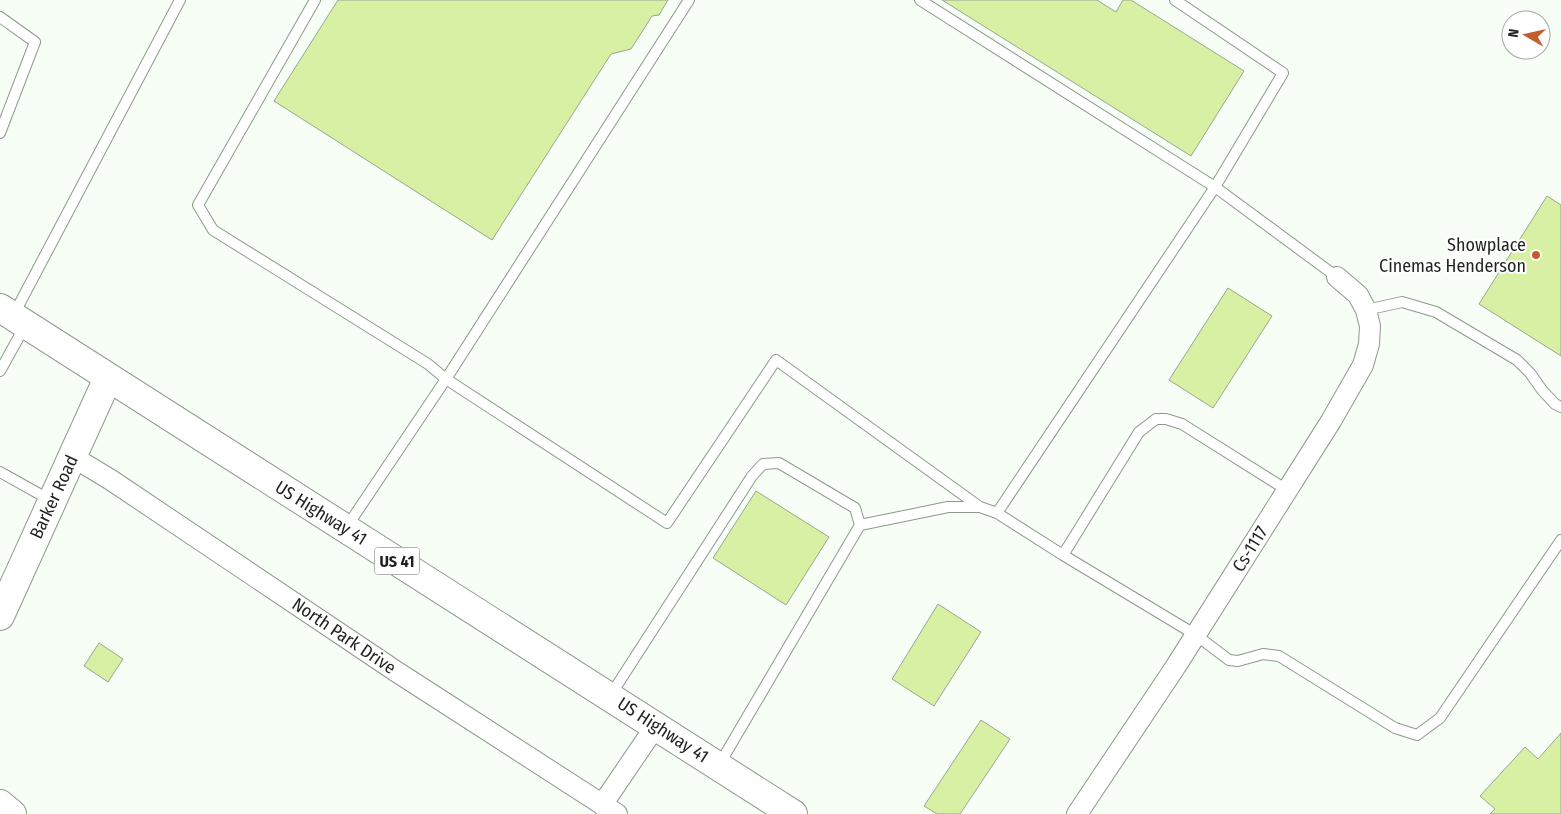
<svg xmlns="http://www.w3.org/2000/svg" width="1561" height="814" font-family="'Fira Sans Condensed',sans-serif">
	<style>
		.building { fill: #d8f0a4; stroke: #9da393 }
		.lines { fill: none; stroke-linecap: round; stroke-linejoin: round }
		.lane-casing { stroke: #8d998c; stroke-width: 12 }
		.street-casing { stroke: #8d998c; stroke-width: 22 }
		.secondary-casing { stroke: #8d998c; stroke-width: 30 }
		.highway-casing { stroke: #8d998c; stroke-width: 30 }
		.lane { stroke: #fff; stroke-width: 10 }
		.street { stroke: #fff; stroke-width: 20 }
		.secondary { stroke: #fff; stroke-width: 28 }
		.highway { stroke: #fff; stroke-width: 28 }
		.poi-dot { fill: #c35d2c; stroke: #fff; stroke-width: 2 }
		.labels { text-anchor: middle; stroke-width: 4; stroke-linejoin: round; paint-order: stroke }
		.shield { fill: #fff; stroke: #626562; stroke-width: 1 }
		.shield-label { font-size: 16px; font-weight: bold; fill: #1f231e }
		.poi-label { font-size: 18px; fill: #1f231e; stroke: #fff; text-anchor: end }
		.street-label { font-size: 18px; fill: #1f231e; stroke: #fff }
	</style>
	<rect width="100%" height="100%" fill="#f7fef6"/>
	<path class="building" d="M338,0H668L659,15L652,16L631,49L611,54L492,240L274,101Z
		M942,0H1097L1116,12L1123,0H1131L1244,71L1191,156Z
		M1547,196L1561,205V356L1479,304Z
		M1228,288L1272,316L1213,408L1169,380Z
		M756,491L829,537L786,605L713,558Z
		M938,604L981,632L934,706L892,679Z
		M99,643L123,659L108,682L84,666Z
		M981,720L1010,739L960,814H937L924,806Z
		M1561,733V814H1490L1495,809L1480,796L1525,747L1538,759Z"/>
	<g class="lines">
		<defs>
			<path id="lane" d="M315,0L198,205L213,230L428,364L446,379L346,528
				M689,0L446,379L667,523L776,360L980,507
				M920,0L1215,187L1337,277
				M0,17L35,42L0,133
				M1366,310L1402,302L1436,312L1517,360L1530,373L1542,390L1555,404L1561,407
				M13,316L180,0
				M0,371L25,326
				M0,472L52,501
				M997,513L1215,187L1283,73L1175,0
				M860,525L948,507H980L997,513L1063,555L1196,635L1229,660L1238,661L1263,654L1279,656L1395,728L1417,735L1440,718L1561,540
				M1063,555L1139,432L1156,419H1166L1182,424L1287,490
				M610,696L752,476L763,464L779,463L855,508L860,525L719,765"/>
			<path id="street" d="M73,457L111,480L397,672L617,814
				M602,805L655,727
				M1077,814L1176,666L1331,421L1363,365L1369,344L1370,326L1366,310L1358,295L1337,277"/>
			<path id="secondary" d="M0,616L108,378
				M0,804L12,814"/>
			<path id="highway" d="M0,308L793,814"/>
		</defs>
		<use href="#lane" class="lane-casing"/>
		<use href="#street" class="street-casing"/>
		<use href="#secondary" class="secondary-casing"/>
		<use href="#highway" class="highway-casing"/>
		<use href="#lane" class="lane"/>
		<use href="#street" class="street"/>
		<use href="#secondary" class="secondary"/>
		<use href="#highway" class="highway"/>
	</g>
	<circle class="poi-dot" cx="1536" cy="255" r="5"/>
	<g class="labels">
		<rect class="shield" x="374.5" y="547.5" width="45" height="27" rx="4"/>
		<g class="shield-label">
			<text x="397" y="567">US 41</text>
		</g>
		<g class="poi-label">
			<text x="1526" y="251">Showplace<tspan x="1526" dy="21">Cinemas Henderson</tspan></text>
		</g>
		<g class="street-label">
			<text transform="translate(54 497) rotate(-65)" y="6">Barker Road</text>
			<text transform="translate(321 513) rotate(32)" y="6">US Highway 41</text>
			<text transform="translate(1250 549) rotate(-58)" y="6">Cs-1117</text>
			<text transform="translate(344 636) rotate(34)" y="6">North Park Drive</text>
			<text transform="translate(663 730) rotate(33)" y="6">US Highway 41</text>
		</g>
	</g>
	<g transform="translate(1526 35) rotate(279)"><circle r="24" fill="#ffffff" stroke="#a5a7a5"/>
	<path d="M0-4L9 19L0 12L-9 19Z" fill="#c35d2c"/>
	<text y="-8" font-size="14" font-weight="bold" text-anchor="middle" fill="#1f231e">N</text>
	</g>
</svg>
